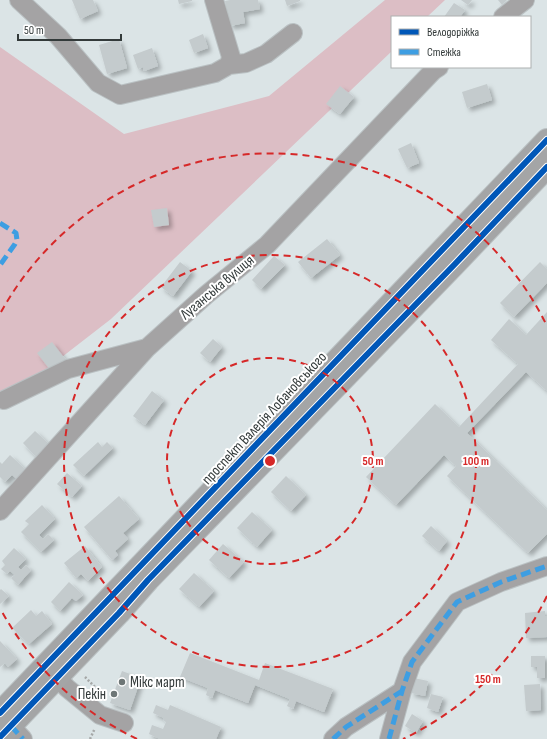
<svg xmlns="http://www.w3.org/2000/svg" width="547" height="739" font-family="'Sofia Sans Condensed',sans-serif">
	<style>
		.green { fill: #dcbec5 }
		.building { fill: #c4cbcd; filter: url(#shadow) }
		.lines { fill: none; stroke-linecap: round; stroke-linejoin: round }
		.minor-casing { stroke: #bac1c3; stroke-width: 20 }
		.major-casing { stroke: #bac1c3; stroke-width: 24 }
		.path { stroke: #a5a7a7; stroke-width: 2.5; stroke-dasharray: 2 2; stroke-linecap: butt }
		.minor { stroke: #a4a3a4; stroke-width: 18 }
		.major { stroke: #a4a5a6; stroke-width: 22 }
		.quiet { stroke: #3e9ee2; stroke-width: 5; stroke-dasharray: 10 5; stroke-linecap: butt }
		.cycleway-casing { stroke: #fff; stroke-width: 8 }
		.cycleway { stroke: #0057b8; stroke-width: 6 }
		.ring { fill: none; stroke: #d62828; stroke-width: 2; stroke-dasharray: 7 5 }
		.poi-dot { fill: #6e7676; stroke: #fff; stroke-width: 1.5 }
		.labels { text-anchor: middle; stroke-width: 4; stroke-linejoin: round; paint-order: stroke }
		.street-label { font-size: 15px; fill: #333a3a; stroke: #fff }
		.poi-label { font-size: 15px; fill: #333a3a; stroke: #fff; text-anchor: start }
		.centre { fill: #d62828; stroke: #fff; stroke-width: 2 }
		.ring-label { font-size: 12px; text-anchor: middle; font-weight: bold; fill: #d62828; stroke: #fff; stroke-width: 4; stroke-linejoin: round; paint-order: stroke }
	</style>
	<defs>
		<filter id="shadow"><feDropShadow dx="3.5" dy="3.5" stdDeviation="2" flood-color="#0004"/></filter>
	</defs>
	<rect width="100%" height="100%" fill="#dbe4e6"/>
	<path class="green" d="M385,0H445L427,17H392V51L111,319L0,405V47L124,134L269,96Z"/>
	<path class="building" d="M72,0H93L98,11L80,19Z
		M178,0H192V1L179,4Z
		M230,0H258L260,9L243,12L245,23L230,26L225,1Z
		M285,0H300V1L287,6Z
		M461,0H472L468,5Z
		M498,0H507L502,5Z
		M454,3L465,10L460,17H444Z
		M203,34L208,48L194,53L189,40Z
		M119,39L127,68L107,74L99,45Z
		M152,48L158,66L144,71L143,67L138,69L133,55Z
		M487,84L492,100L467,108L462,92Z
		M340,86L354,97L340,114L326,104Z
		M411,143L419,163L407,168L398,149Z
		M167,208L169,225L154,227L151,210Z
		M327,239L340,255L311,278L298,262Z
		M274,256L285,265L261,289L252,280Z
		M180,262L192,271L173,296L161,287Z
		M540,262L547,269V283L514,317L500,303Z
		M547,312V391L526,372L467,433L547,510V534L528,553L447,476L456,466L444,455L396,505L366,477L435,404L459,427L518,364L491,340L509,319L526,335Z
		M213,339L222,347L210,362L200,353Z
		M52,342L66,360L51,371L37,353Z
		M152,391L164,400L145,425L133,416Z
		M35,431L50,445L37,458L23,443Z
		M98,442L102,447L107,442L113,448L84,476L73,465Z
		M10,455L26,470L17,479L12,475L5,482L0,477V462L2,464Z
		M67,473L82,486L72,497L57,484Z
		M286,476L306,495L291,511L271,492Z
		M119,496L139,519L123,533L128,539L115,551L118,555L112,560L84,527Z
		M42,505L55,519L39,535L43,539L48,534L54,540L41,552L21,532L29,524L25,521Z
		M252,512L272,530L257,547L237,528Z
		M431,526L447,541L439,551L422,536Z
		M223,544L244,562L229,578L209,560Z
		M85,546L102,567L88,581L81,574L76,578L64,563Z
		M14,548L26,559L18,567L21,570L26,565L31,570L18,585L11,578L15,575L10,571L7,574L1,569L5,565L2,561Z
		M194,573L214,591L199,607L179,589Z
		M69,582L83,595L76,601L72,598L60,611L51,602Z
		M1,589L9,596L0,604V590Z
		M31,610L36,616L42,611L52,624L29,644L12,628Z
		M545,611V616H547V637L526,638L525,613Z
		M0,641L17,659L8,667L5,663L0,667Z
		M190,653L259,680L265,663L333,689L324,712L296,701L293,709L287,706L290,699L255,685L248,703L215,690L212,698L206,695L208,688L180,677Z
		M531,656H545V678H537V667H531Z
		M122,671L141,678L130,710L110,703Z
		M414,678L428,681L425,696L411,693Z
		M540,684L541,710L526,711L524,685Z
		M431,694L443,697L438,712L427,708Z
		M156,705L168,710L170,705L221,727L216,739H160L149,734L152,725L163,729L166,722L163,720L164,718L153,713Z
		M412,714L423,721L416,733L405,726Z"/>
	<g class="lines">
		<defs>
			<path id="minor" d="M19,0L58,36L98,83L120,95L215,73L229,65L231,57L214,0
				M503,17L525,0
				M229,65L246,63L266,54L293,33
				M4,400L68,369L147,348
				M0,511L147,348L206,295L267,245L433,71L439,67
				M57,677L67,688L100,715L124,723
				M11,726L23,739
				M333,739L346,727L402,691
				M389,739L402,691L412,662L457,602L501,582L547,566"/>
			<path id="major" d="M0,713L547,140
				M0,737L119,613L148,580L454,265L547,167"/>
		</defs>
		<use href="#minor" class="minor-casing"/>
		<use href="#major" class="major-casing"/>
		<path class="path" d="M85,677L104,696
			M90,739L95,728"/>
		<use href="#minor" class="minor"/>
		<use href="#major" class="major"/>
		<path class="quiet" d="M0,223L16,233L17,240L15,244L0,265
			M11,726L23,739
			M333,739L346,727L402,691
			M389,739L402,691L412,662L457,602L501,582L547,566"/>
		<defs>
			<path id="cycleway" d="M0,713L547,140
				M0,737L119,613L148,580L454,265L547,167"/>
		</defs>
		<use href="#cycleway" class="cycleway-casing"/>
		<use href="#cycleway" class="cycleway"/>
	</g>
	<g class="ring">
		<circle cx="270" cy="461" r="103"/>
		<circle cx="270" cy="461" r="206"/>
		<path d="M547 596A308 308 0 0 1 403 739M137 739A308 308 0 0 1 1 610M1 312A308 308 0 0 1 547 326"/>
	</g>
	<g class="poi-dot">
		<circle cx="122" cy="682" r="4"/>
		<circle cx="114" cy="694" r="4"/>
	</g>
	<g class="labels">
		<g class="street-label">
			<text transform="translate(217 287) rotate(-40)" y="5">Луганська вулиця</text>
			<text transform="translate(264 418) rotate(-47)" y="5">проспект Валерія Лобановського</text>
		</g>
		<g class="poi-label">
			<text x="130" y="687">Мікс март</text>
			<text x="106" y="699" text-anchor="end">Пекін</text>
		</g>
	</g>
	<circle cx="270" cy="461" r="6" class="centre"/>
	<g class="ring-label">
		<text x="373" y="465">50 m</text>
		<text x="476" y="465">100 m</text>
		<text x="488" y="683">150 m</text>
	</g>
	<rect x="391" y="16" width="140" height="52" fill="#ffffff" stroke="#adb0b0"/>
	<rect x="399" y="29" width="20" height="6" fill="#0057b8" stroke="#adb0b0"/>
	<text x="427" y="36" font-size="12" fill="#333a3a">Велодоріжка</text>
	<rect x="399" y="49" width="20" height="6" fill="#3e9ee2" stroke="#adb0b0"/>
	<text x="427" y="56" font-size="12" fill="#333a3a">Стежка</text>
	<path d="M18 34v6h103v-6" fill="none" stroke="#333a3a" stroke-width="2"/>
	<text x="24" y="34" font-size="12" fill="#333a3a" stroke="#ffffff" stroke-width="3" paint-order="stroke">50 m</text>
</svg>
